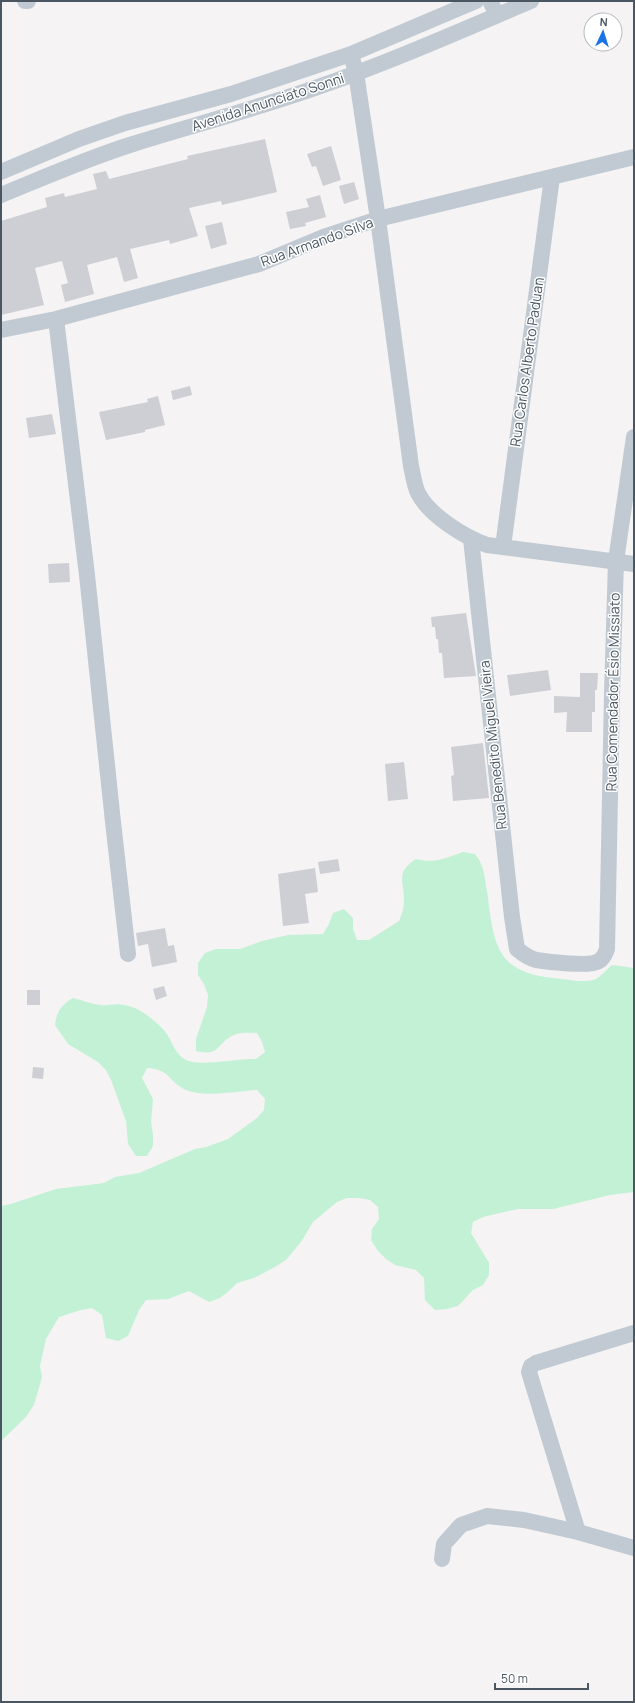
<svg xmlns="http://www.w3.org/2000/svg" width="635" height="1703" font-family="Manrope,sans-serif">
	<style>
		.green { fill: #c3f1d5 }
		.building { fill: #cdcfd5 }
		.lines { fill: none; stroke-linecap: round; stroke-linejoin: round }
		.minor { stroke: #c1cad2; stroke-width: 16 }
		.labels { text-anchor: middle; stroke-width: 3; stroke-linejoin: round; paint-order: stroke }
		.street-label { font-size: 14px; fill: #4a5661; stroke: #fff }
	</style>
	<rect width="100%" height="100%" fill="#f5f3f3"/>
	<path class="green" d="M463,852L475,854C485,867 484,875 487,891C494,942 494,972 553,978C565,979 582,983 593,980C599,979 607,969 612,965L634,968V1192L610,1195L553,1209H518L483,1217L473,1222L471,1233L489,1263V1275L483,1285L473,1290L458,1306L447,1309L435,1310L425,1300L424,1278L416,1270L395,1265L386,1259L378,1251L371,1240L372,1229L379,1219L378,1207L370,1200L359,1198H347L337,1202L313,1222L301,1242L286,1260L275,1267L254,1278L237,1283L229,1291L220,1298L209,1302L189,1291L168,1299L146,1300L139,1310L128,1336L118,1341L106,1338L102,1315L92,1308L81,1310L59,1317L46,1339L40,1366L42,1377L34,1405L25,1418L1,1441V1206L11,1204L56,1189L104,1183L115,1177L139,1173L195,1149L206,1147L228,1139L257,1118L264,1110L265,1099L257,1090C236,1091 206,1098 186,1090C169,1083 171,1069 147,1068L142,1078L153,1099L151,1122L153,1135V1146L147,1156H136L128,1144L126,1121L111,1080L106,1070L98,1062L68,1044L55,1025C57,1011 61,1005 73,998C82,1000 91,1004 100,1005C108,1006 116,1003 124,1005C139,1007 153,1019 163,1029C172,1038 173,1053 186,1060C201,1067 237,1058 256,1059L265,1052L262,1042L257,1033C249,1033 241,1032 234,1035C216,1043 221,1057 196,1051V1039L207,1007L208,995L204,984L198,975V963L205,953L216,949H240L262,941L288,935L323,934L329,924L333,913L344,909L353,918V929L357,940H369L399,921C402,914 404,908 404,900C404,880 395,873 416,859C436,864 445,858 463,852Z"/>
	<path class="building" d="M265,139L277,192L222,205L221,201L189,208L198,236L170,244L169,240L130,249L138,278L124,282L117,257L87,265L94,294L65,302L61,285L68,283L62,261L35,268L44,305L1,315V221L47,207L45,198L64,193L65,197L97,189L93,174L106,171L109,179L188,159L187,156Z
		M331,146L341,180L323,186L316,166L312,167L307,154Z
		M354,182L359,199L344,204L339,186Z
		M320,195L326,217L305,223L306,226L290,229L286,212L309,207L306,199Z
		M222,222L227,244L211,249L205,226Z
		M190,386L192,395L173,400L171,391Z
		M158,396L165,425L145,430V432L106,440L99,412L148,402L147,399Z
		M52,414L56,434L29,438L26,418Z
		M69,563L70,582L49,583L48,564Z
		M466,613L476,676L444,678L442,653H439L438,639H436L435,627H432L431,617Z
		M548,670L551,690L510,696L507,675Z
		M580,673H598L597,690H595V712H592V732H566L567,712L554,713V696L580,697Z
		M483,743L489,798L453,801L451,776L454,775L451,747Z
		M404,762L408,799L388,801L385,764Z
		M338,859L340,871L320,874L318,862Z
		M315,868L318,892L305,894L309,923L283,926L278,874Z
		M165,928L168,946L174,945L177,962L152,967L148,944L138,946L136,933Z
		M164,986L167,996L156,1000L153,989Z
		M27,990H40V1005H27Z
		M33,1067L44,1068L43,1079L32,1078Z"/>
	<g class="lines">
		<path class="minor" d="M25,1H28
			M490,1L497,15
			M351,54L356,73L378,219L411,466C413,474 414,485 418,493C429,515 464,537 487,545L634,564
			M1,172L79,139L125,123L231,94L351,54L476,1
			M1,195C45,177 88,158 133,144C194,125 255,109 315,88C388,63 460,31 531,1
			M56,319L87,575L113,822L128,954
			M1,330L56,319L259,264L326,236L378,219L634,157
			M471,539L512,917L517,949C523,954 529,958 536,960C548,962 590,967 599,961C604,958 605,954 607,949L612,694L616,561L634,437
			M503,547L552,177
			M634,1333L536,1363L531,1366L529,1372L578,1532L634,1548
			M442,1559L444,1544L461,1525L487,1516L524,1520L578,1532"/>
	</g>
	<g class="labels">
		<g class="street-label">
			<text transform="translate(268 102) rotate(-18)" y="5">Avenida Anunciato Sonni</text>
			<text transform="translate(317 242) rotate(-20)" y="5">Rua Armando Silva</text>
			<text transform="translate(527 362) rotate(-82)" y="5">Rua Carlos Alberto Paduan</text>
			<text transform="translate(613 692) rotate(-89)" y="5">Rua Comendador Ésio Missiato</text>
			<text transform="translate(493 745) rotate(-96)" y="5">Rua Benedito Miguel Vieira</text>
		</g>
	</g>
	<rect width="635" height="1703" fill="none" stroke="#4a5661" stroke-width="4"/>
	<g transform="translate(603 32) rotate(4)"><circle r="19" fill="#ffffff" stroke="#b7bbc0"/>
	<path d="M0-3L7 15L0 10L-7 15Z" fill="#1a73e8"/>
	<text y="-6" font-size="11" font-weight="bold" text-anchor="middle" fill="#4a5661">N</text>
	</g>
	<path d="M495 1683v6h93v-6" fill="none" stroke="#4a5661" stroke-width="2"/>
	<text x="501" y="1683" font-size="12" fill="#4a5661" stroke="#ffffff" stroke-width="3" paint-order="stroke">50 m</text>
</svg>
